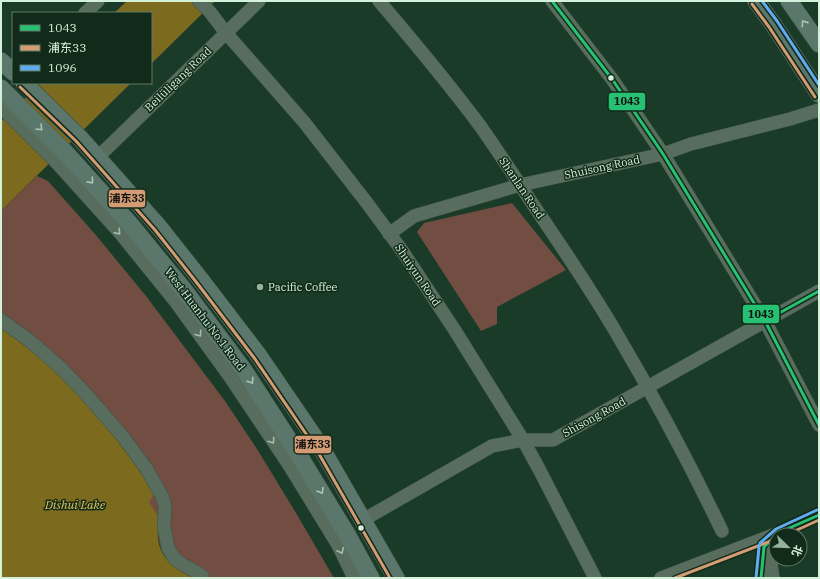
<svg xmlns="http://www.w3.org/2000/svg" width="820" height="579" font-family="'IBM Plex Serif','Noto Sans SC',serif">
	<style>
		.green { fill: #714d42 }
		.water { fill: #7c6a1f }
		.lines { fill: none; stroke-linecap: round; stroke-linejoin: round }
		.minor-casing { stroke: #3a5344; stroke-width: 14 }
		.major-casing { stroke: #3a5344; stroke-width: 18 }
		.minor { stroke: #586d5e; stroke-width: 13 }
		.major { stroke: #5b766b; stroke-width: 17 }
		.bus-1-casing { stroke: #122a1a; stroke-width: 6 }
		.bus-2-casing { stroke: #122a1a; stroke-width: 6 }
		.bus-3-casing { stroke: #122a1a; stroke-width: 6 }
		.bus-1 { stroke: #26c172; stroke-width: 3 }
		.bus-2 { stroke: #d39c74; stroke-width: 3 }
		.bus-3 { stroke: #60acee; stroke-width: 3 }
		.oneway { stroke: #aac7b4 }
		.oneway2 { stroke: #a2bda9 }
		.bus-dot { fill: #d4f2db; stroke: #122a1a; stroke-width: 1.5 }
		.poi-dot { fill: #93b29c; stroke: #122a1a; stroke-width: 1.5 }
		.labels { text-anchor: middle; stroke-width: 3; stroke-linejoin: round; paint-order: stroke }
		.street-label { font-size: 11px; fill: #d4f2db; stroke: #122a1a }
		.poi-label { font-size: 11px; fill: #d4f2db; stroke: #122a1a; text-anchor: start }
		.water-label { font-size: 12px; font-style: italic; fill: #e8c85d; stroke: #122a1a }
		.line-badge { stroke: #122a1a; stroke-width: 1.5 }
		.pale-badge-label { font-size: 11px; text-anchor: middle; font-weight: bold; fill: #111 }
	</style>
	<rect width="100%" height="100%" fill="#1a3b28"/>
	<path class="green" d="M37,176L48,181L95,234L146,296L225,401L257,449L296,513L334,578H195C172,569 158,555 158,530L1,327V211Z
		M512,203L566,270L497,307V324L481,331L417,232L424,223Z"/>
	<path class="water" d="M127,1H215L151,64V13H114Z
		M41,83H131L1,211V121Z
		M1,327L26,344L56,371L84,399L127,451L154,494L149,502L160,519C159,525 157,532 158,538C160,559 177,571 195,578H1Z"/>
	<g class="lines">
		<defs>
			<path id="minor" d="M199,1L210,12L226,33L304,122L367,203L403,252L454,329L523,440L539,469L595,578
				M379,1C414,42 449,84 481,127C499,153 517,180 534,206C562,247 589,287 614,329C653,395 689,462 722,531
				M552,1L612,79L663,154L765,321L819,425
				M85,13L98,1
				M1,107L55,161L120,233L175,301L230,377L289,465L338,545L354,578
				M97,158L259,1
				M389,234L414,216L520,185L663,154L691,144L790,119L819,110
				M1,320L30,341L61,368L86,394L124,438L146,468L162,496L165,506L164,526L168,548L175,559L183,565L193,570L202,576L203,578
				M363,520L492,446L523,440H553L819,291
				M661,578L778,533L819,515
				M761,578L764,547L775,535
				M773,578L771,564L776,540"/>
			<path id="major" d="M756,1L773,24L819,94
				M789,1L819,44
				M1,61L13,72
				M24,83L80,138L159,227L201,280L259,356L319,444L396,578
				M1,88L65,152L130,224L184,290L243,369L300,457L348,536L371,578"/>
		</defs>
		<use href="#minor" class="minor-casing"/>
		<use href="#major" class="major-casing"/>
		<use href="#minor" class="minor"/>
		<use href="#major" class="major"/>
		<defs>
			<path id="bus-1" d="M552,1L612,79L663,154L765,321L819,425
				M765,321L819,291
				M761,578L764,547L778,533L819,515"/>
			<path id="bus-2" d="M752,4L769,27L815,97
				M20,87L76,141L155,230L197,283L255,359L315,447L390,578
				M786,535L819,520
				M675,578L776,539"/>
			<path id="bus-3" d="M762,1L777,21L819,85
				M756,578L759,547L760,543L776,529L817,510"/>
		</defs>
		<use href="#bus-1" class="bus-1-casing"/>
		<use href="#bus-2" class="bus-2-casing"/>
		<use href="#bus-3" class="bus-3-casing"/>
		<use href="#bus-1" class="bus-1"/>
		<use href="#bus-2" class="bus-2"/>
		<use href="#bus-3" class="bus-3"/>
	</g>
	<defs><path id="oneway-chevron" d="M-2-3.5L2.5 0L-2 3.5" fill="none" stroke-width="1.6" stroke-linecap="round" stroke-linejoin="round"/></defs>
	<g class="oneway">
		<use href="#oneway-chevron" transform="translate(804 23) rotate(-125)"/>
		<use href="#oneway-chevron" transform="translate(40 128) rotate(46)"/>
		<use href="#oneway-chevron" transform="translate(91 181) rotate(48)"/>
		<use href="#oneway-chevron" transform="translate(251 381) rotate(57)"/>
		<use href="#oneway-chevron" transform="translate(321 491) rotate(59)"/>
	</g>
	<g class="oneway2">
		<use href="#oneway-chevron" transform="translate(118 232) rotate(49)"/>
		<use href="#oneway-chevron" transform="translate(199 334) rotate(54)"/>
		<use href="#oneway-chevron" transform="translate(272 441) rotate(56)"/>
		<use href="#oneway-chevron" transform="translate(341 551) rotate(63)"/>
	</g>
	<g class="bus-dot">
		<circle cx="611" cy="78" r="3.5"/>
		<circle cx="361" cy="528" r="3.5"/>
	</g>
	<circle class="poi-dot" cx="260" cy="287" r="4"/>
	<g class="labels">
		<g class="street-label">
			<text transform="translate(178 79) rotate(-44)" y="4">Beilüligang Road</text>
			<text transform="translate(602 167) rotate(-12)" y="4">Shuisong Road</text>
			<text transform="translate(522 188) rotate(56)" y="4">Shanlan Road</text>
			<text transform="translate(418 275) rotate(56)" y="4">Shuiyun Road</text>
			<text transform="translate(205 319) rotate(53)" y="4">West Huanhu No.1 Road</text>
			<text transform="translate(594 417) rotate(-29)" y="4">Shisong Road</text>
		</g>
		<g class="poi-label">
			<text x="268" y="291">Pacific Coffee</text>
		</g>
		<g class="water-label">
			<text x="75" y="509">Dishui Lake</text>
		</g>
	</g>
	<g class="line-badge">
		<rect x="608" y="92" width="38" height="19" rx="4" fill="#26c172"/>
		<rect x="108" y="189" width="38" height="19" rx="4" fill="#d39c74"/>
		<rect x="742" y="304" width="38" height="20" rx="4" fill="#26c172"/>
		<rect x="294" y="435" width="38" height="19" rx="4" fill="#d39c74"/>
	</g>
	<g class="pale-badge-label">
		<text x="627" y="105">1043</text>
		<text x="127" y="202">浦东33</text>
		<text x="761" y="318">1043</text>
		<text x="313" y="448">浦东33</text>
	</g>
	<rect width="820" height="579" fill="none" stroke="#d4f2db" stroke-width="4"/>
	<rect x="12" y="12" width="140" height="72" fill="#122a1a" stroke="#607a67"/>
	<rect x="20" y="25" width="20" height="6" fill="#26c172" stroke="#607a67"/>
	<text x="48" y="32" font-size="12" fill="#d4f2db">1043</text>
	<rect x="20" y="45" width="20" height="6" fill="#d39c74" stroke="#607a67"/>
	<text x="48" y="52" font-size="12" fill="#d4f2db">浦东33</text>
	<rect x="20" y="65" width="20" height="6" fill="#60acee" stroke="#607a67"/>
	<text x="48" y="72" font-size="12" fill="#d4f2db">1096</text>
	<g transform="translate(788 547) rotate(113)"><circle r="19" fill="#122a1a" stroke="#607a67"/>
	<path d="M0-3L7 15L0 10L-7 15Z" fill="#93b29c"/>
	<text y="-6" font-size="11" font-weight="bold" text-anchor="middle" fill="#d4f2db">北</text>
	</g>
</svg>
